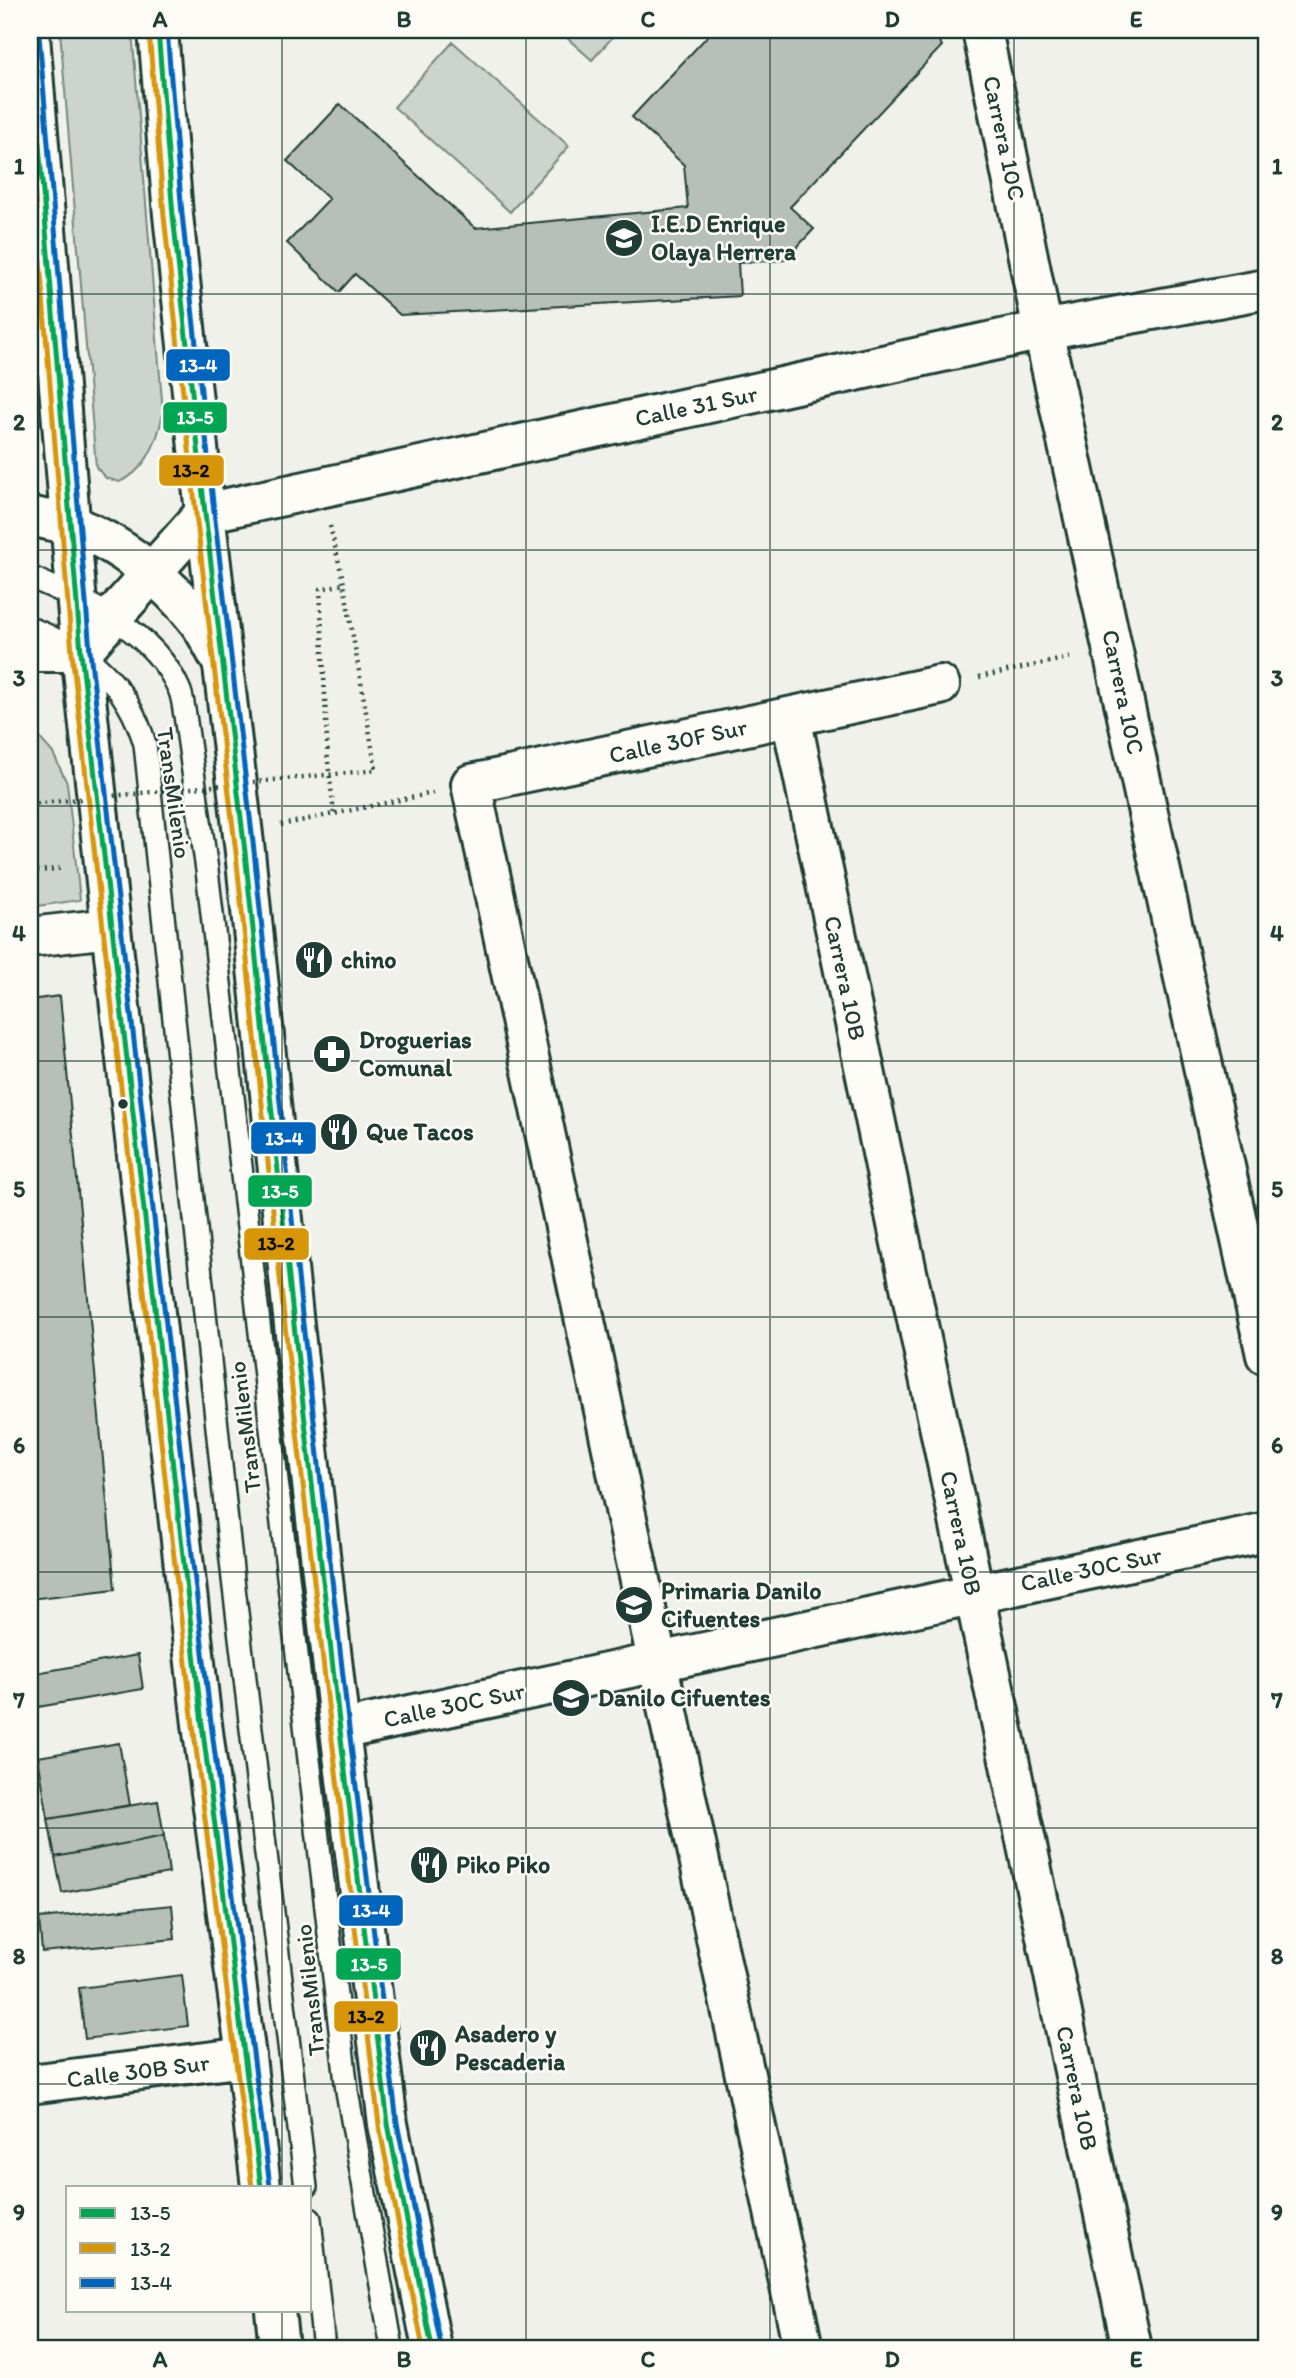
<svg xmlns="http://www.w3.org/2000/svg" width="1296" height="2378" font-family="Itim,sans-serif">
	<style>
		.green { fill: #cdd3cd; stroke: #768880; stroke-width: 2 }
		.building { fill: #b6bfb8; stroke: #1f3d34; stroke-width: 2 }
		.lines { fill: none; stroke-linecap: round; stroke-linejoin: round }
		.service-casing { stroke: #1f3d34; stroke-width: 26 }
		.minor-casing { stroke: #1f3d34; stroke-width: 44 }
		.tertiary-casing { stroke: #1f3d34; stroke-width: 44 }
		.secondary-casing { stroke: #1f3d34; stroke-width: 44 }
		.path { stroke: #1f3d34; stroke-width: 4.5; stroke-dasharray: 2 5; stroke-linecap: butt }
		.service { stroke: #fdfcf7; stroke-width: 21 }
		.minor { stroke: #fdfcf7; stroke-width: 38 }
		.tertiary { stroke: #fdfcf7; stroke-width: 38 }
		.secondary { stroke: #fdfcf7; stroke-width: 38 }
		.path-bridge { stroke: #1f3d34; stroke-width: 4.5; stroke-dasharray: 2 5; stroke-linecap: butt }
		.bus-1-casing { stroke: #fdfcf7; stroke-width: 10 }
		.bus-2-casing { stroke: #fdfcf7; stroke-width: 10 }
		.bus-3-casing { stroke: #fdfcf7; stroke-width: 10 }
		.bus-1 { stroke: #00a651; stroke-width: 5 }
		.bus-2 { stroke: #d79608; stroke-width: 5 }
		.bus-3 { stroke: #0065bd; stroke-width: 5 }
		.grid { fill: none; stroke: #1f3d34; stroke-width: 2; stroke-opacity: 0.55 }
		.bus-dot { fill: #1f3d34; stroke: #fdfcf7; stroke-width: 2.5 }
		.labels { text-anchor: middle; stroke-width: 5; stroke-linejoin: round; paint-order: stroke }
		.street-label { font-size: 24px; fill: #1f3d34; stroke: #fdfcf7 }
		.poi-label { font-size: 24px; font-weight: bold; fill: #1f3d34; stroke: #fdfcf7; text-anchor: start }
		.line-badge { stroke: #fdfcf7; stroke-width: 2.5 }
		.badge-label { font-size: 19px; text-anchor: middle; font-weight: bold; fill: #fff }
		.pale-badge-label { font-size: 19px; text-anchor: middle; font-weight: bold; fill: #111 }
		.neatline { fill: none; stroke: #1f3d34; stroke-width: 2.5 }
		.grid-label { font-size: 23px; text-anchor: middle; font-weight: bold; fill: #1f3d34 }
	</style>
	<rect width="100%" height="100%" fill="#f0f1eb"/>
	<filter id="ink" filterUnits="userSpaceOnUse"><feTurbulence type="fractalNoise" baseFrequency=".0143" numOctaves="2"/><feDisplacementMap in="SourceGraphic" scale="14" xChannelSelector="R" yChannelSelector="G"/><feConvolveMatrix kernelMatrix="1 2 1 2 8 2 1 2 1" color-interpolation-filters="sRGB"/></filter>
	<g filter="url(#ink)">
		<path class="green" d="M60,30H132L163,413C158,440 147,471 119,482L106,478L96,467Z
			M558,30H619L592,60Z
			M453,42L569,146L510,212L394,107Z
			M30,727L53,753L67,783L80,900L30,907Z"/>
		<path class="building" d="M713,30H932L942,46L790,207L814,229L785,260L738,263L740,296L400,315L355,274L339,292L287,243L329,199L287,161L340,104L475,228L688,208L684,165L632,117Z
			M60,996L115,1589L30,1599V1000Z
			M138,1655L143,1689L32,1708L30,1674Z
			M119,1743L130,1805L48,1819L38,1757Z
			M158,1801L164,1836L55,1857L48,1819Z
			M164,1836L169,1873L62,1893L55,1857Z
			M172,1905L175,1939L42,1952L39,1918Z
			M182,1975L188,2026L85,2039L79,1988Z"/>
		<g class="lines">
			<defs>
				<path id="service" d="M30,577C85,601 153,629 179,689C183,697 183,706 185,715L207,870L347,2091L392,2348
					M30,628C88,651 127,683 145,744L233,1579L306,2187
					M310,2219L324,2348"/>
				<path id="minor" d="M982,30L1043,330L1266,1355
					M205,513L1043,330L1266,289
					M791,717L1132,2348
					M30,937L111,928
					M340,1730L1266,1532
					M30,2084L246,2057
					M803,2348L471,784L940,685"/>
				<path id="tertiary" d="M30,516C44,519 58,522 72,526C120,542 168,582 199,622C208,635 215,650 223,664
					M30,652H81L205,513"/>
				<path id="secondary" d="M158,30L173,215L205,513L245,852L293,1316L340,1730L388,2124L432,2348
					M30,36L81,652L111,928L202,1724L246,2057L261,2187
					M275,2310L279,2348"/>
			</defs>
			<use href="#service" class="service-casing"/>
			<use href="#minor" class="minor-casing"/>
			<use href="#tertiary" class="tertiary-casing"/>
			<use href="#secondary" class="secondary-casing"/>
			<path class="path" d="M330,526L344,584
				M979,677L1073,657
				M328,762L334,814
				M281,825L433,793
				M30,872L64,868"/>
			<use href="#service" class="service"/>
			<use href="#minor" class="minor"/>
			<use href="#tertiary" class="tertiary"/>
			<use href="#secondary" class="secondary"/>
			<path class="path-bridge" d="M30,804L376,770L344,584L320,589L328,762"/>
			<defs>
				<path id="bus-1" d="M158,30L173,215L205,513L245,852L293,1316L340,1730L388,2124L432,2348
					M30,36L81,652L202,1724L261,2187"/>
				<path id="bus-2" d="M149,31L164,216L196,514L236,853L284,1317L331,1731L379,2125L423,2348
					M30,139L72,653L193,1725L252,2187"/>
				<path id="bus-3" d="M167,30L182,214L214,512L254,851L302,1315L349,1729L397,2123L441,2346
					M39,35L90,651L211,1723L270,2186"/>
			</defs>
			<use href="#bus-1" class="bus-1-casing"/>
			<use href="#bus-2" class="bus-2-casing"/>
			<use href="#bus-3" class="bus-3-casing"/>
			<use href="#bus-1" class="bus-1"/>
			<use href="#bus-2" class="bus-2"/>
			<use href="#bus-3" class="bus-3"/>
		</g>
	</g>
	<path class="grid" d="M282,30V2187M526,30V2348M770,30V2348M1014,30V2348M30,294H1266M30,550H1266M30,806H1266M30,1061H1266M30,1317H1266M30,1572H1266M30,1828H1266M30,2084H1266M282,2310V2348"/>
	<defs>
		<symbol id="school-disc" viewBox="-11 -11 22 22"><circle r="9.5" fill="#1f3d34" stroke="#fdfcf7"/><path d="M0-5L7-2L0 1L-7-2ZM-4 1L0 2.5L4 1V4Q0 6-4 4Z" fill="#fff"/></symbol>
		<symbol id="restaurant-disc" viewBox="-11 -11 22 22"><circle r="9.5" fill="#1f3d34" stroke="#fdfcf7"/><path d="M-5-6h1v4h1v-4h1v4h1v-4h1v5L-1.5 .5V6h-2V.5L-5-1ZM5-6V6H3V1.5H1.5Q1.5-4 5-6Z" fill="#fff"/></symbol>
		<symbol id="pharmacy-disc" viewBox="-11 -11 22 22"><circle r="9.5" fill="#1f3d34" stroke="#fdfcf7"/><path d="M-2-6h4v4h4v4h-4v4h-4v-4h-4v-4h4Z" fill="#fff"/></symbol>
	</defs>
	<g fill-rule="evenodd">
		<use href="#school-disc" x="602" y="216" width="44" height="44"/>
		<use href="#restaurant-disc" x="292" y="938" width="44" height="44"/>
		<use href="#pharmacy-disc" x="310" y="1032" width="44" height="44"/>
		<use href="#restaurant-disc" x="317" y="1110" width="44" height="44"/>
		<use href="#school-disc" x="612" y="1583" width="44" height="44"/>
		<use href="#school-disc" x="549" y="1676" width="44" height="44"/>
		<use href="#restaurant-disc" x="407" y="1843" width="44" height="44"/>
		<use href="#restaurant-disc" x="406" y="2026" width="44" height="44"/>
	</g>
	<circle class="bus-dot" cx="123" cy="1104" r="6"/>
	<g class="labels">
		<g class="street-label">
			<text transform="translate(1004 138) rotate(78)" y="8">Carrera 10C</text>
			<text transform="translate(696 406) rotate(-12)" y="8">Calle 31 Sur</text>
			<text transform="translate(1123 692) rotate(78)" y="8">Carrera 10C</text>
			<text transform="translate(678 741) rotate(-12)" y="8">Calle 30F Sur</text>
			<text transform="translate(174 793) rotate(82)" y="8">TransMilenio</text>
			<text transform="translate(845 978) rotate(78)" y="8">Carrera 10B</text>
			<text transform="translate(245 1427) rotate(-97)" y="8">TransMilenio</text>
			<text transform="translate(961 1533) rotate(78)" y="8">Carrera 10B</text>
			<text transform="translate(1091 1569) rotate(-12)" y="8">Calle 30C Sur</text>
			<text transform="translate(454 1705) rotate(-12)" y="8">Calle 30C Sur</text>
			<text transform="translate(310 1990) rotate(-96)" y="8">TransMilenio</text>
			<text transform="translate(138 2071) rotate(-7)" y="8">Calle 30B Sur</text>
			<text transform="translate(1077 2088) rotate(78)" y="8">Carrera 10B</text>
		</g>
		<g class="poi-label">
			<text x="651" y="232">I.E.D Enrique<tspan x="651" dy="28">Olaya Herrera</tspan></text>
			<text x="341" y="968">chino</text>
			<text x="359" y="1048">Droguerias<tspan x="359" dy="28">Comunal</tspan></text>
			<text x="366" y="1140">Que Tacos</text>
			<text x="661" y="1599">Primaria Danilo<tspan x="661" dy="28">Cifuentes</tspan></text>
			<text x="598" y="1706">Danilo Cifuentes</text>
			<text x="456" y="1873">Piko Piko</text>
			<text x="455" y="2042">Asadero y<tspan x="455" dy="28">Pescaderia</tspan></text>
		</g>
	</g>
	<g class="line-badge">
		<rect x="165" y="348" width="66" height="34" rx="7" fill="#0065bd"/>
		<rect x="162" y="401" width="66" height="33" rx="7" fill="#00a651"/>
		<rect x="158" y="454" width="67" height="33" rx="7" fill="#d79608"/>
		<rect x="250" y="1121" width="67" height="34" rx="7" fill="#0065bd"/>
		<rect x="247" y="1174" width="66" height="34" rx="7" fill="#00a651"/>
		<rect x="243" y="1227" width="67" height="34" rx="7" fill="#d79608"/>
		<rect x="338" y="1894" width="66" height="33" rx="7" fill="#0065bd"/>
		<rect x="335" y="1947" width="67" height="34" rx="7" fill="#00a651"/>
		<rect x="333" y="2000" width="66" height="33" rx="7" fill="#d79608"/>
	</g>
	<g class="badge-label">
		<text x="198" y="372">13-4</text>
		<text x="195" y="424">13-5</text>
		<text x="284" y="1145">13-4</text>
		<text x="280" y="1198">13-5</text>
		<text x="371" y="1917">13-4</text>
		<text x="369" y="1971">13-5</text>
	</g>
	<g class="pale-badge-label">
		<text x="191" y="477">13-2</text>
		<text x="276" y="1250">13-2</text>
		<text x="366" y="2023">13-2</text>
	</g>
	<rect width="1296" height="2378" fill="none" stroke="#fdfcf7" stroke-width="77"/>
	<rect x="66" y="2186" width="245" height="126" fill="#fdfcf7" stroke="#a4b0a9" stroke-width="2"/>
	<rect x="80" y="2208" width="35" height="10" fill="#00a651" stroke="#a4b0a9" stroke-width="2"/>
	<text x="130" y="2220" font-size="21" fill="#1f3d34">13-5</text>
	<rect x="80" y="2243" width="35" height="10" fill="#d79608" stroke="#a4b0a9" stroke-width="2"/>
	<text x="130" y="2256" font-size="21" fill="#1f3d34">13-2</text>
	<rect x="80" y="2278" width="35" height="10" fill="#0065bd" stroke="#a4b0a9" stroke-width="2"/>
	<text x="130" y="2290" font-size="21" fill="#1f3d34">13-4</text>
	<rect x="38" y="38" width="1220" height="2302" class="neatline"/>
	<g class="grid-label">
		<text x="160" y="27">A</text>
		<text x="404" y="27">B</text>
		<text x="648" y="27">C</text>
		<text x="892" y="27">D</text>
		<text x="1136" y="27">E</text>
		<text x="19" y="174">1</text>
		<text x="1277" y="174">1</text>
		<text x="19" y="430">2</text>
		<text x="1277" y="430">2</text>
		<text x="19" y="686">3</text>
		<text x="1277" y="686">3</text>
		<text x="19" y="941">4</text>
		<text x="1277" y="941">4</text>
		<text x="19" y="1197">5</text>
		<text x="1277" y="1197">5</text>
		<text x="19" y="1453">6</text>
		<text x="1277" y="1453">6</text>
		<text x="19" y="1708">7</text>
		<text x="1277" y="1708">7</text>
		<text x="19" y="1964">8</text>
		<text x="1277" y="1964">8</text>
		<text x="19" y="2220">9</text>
		<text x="1277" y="2220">9</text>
		<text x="160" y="2367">A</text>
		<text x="404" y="2367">B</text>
		<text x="648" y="2367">C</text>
		<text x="892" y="2367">D</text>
		<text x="1136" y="2367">E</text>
	</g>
</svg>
